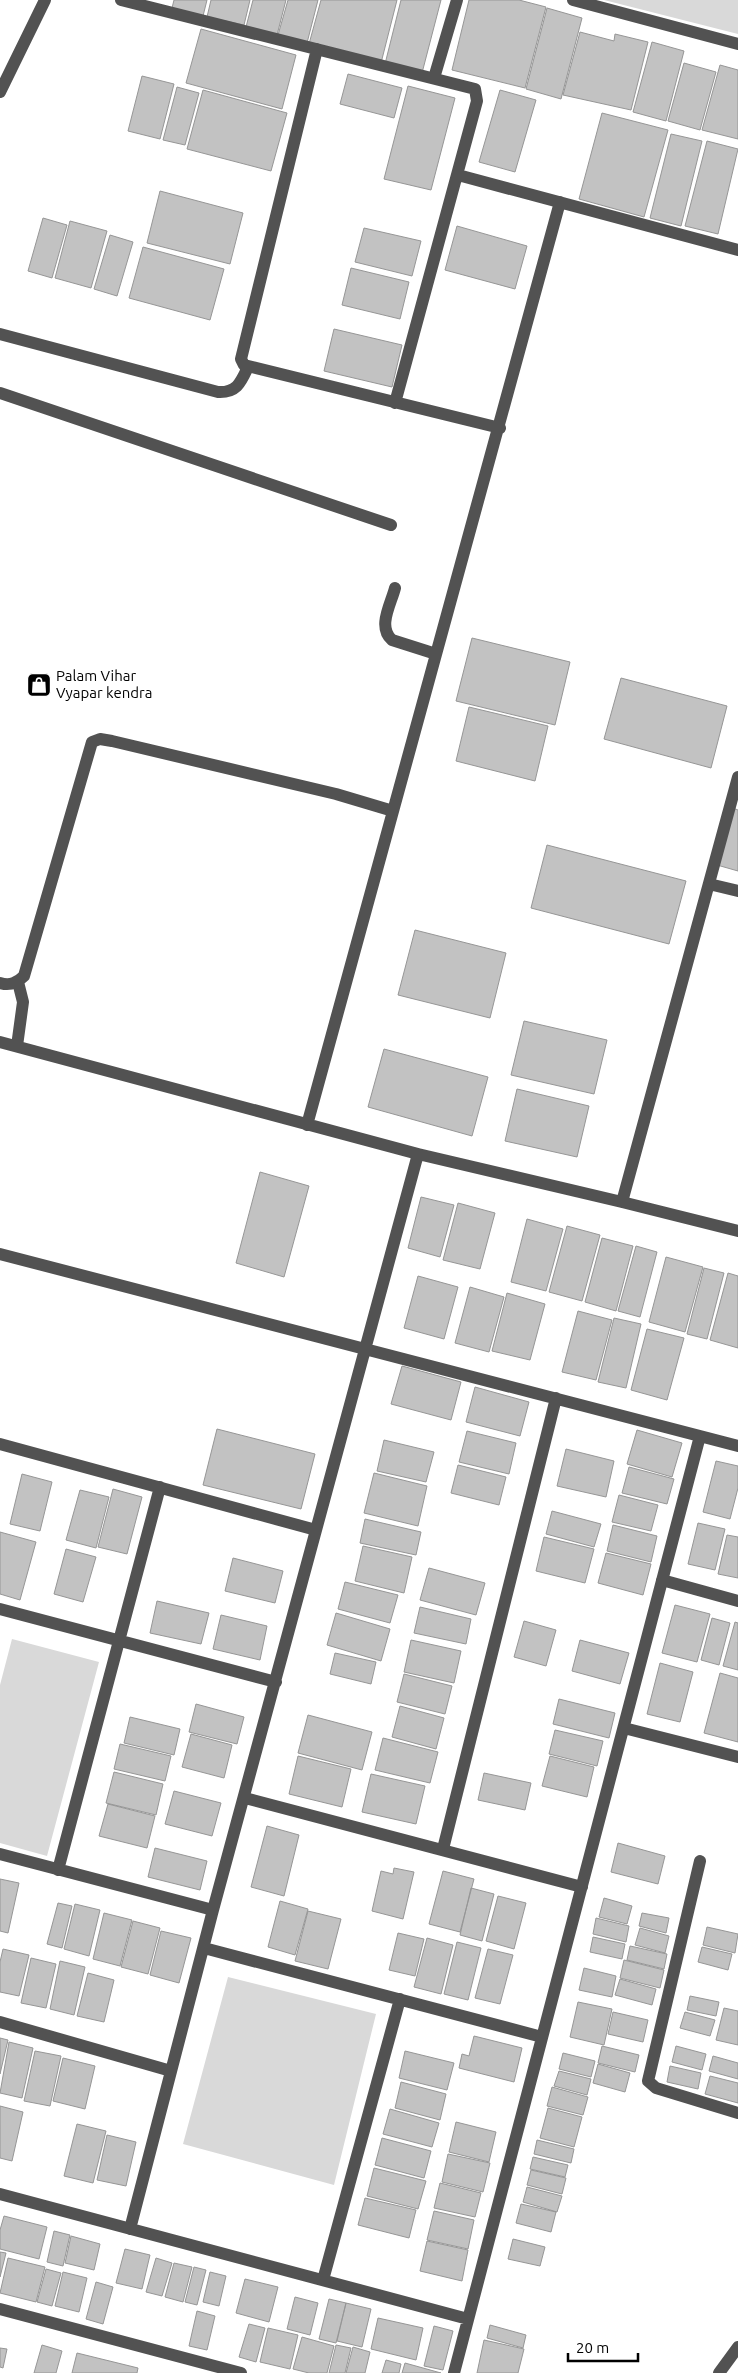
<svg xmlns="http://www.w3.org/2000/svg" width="738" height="2373" font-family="Ubuntu,sans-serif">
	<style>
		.green { fill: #d9d9d9 }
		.building { fill: #c2c2c2; stroke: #969696 }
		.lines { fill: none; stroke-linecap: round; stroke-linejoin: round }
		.minor { stroke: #525252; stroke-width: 12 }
		.labels { text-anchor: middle; stroke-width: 4; stroke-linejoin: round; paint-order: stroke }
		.poi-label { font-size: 15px; fill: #000; stroke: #fff; text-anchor: start }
	</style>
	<rect width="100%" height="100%" fill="#fff"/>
	<path class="green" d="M604,0H738V34Z
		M12,1639L99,1662L47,1856L0,1843V1685Z
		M228,1977L376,2014L334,2185L183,2144Z"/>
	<path class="building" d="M174,0H207L203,16L172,8Z
		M211,0H250L244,25L207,17Z
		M253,0H286L277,35L246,27Z
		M288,0H318L307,43L278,35Z
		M321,0H397L381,63L309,44Z
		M401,0H441L422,73L385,64Z
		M469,0H519L546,7L525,88L452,70Z
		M547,8L582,18L561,99L526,89Z
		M201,29L296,55L282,109L186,83Z
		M580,32L614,41L615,34L648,42L631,110L563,95Z
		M652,42L684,51L666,121L633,112Z
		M684,63L716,72L700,130L668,121Z
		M720,65L738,70V139L702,130Z
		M348,74L402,88L394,118L340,104Z
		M142,76L174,84L160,139L128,131Z
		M408,86L455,98L431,190L384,179Z
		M177,87L199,93L185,145L163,140Z
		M203,90L287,113L271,171L187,149Z
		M500,90L536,100L515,172L479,162Z
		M602,113L668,130L644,217L579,199Z
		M671,134L702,141L681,226L650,218Z
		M707,141L738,149L718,234L685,226Z
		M160,191L243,213L230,264L147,243Z
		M43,218L67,225L52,278L28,271Z
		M70,221L107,231L91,288L55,278Z
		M457,226L527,246L515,289L445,270Z
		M364,228L421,241L412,276L355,262Z
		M110,235L133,242L117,296L94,289Z
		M143,247L224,269L210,320L129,298Z
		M351,268L409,282L400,319L342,305Z
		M334,329L402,345L392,387L324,371Z
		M472,638L570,662L555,725L456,701Z
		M621,678L727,706L711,768L604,739Z
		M469,707L548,726L535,781L456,761Z
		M733,808L738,810V871L717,865Z
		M547,845L686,881L669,944L531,908Z
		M415,930L506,953L490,1018L398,995Z
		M524,1021L607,1040L594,1094L511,1075Z
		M384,1049L488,1077L472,1136L368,1107Z
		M517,1089L589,1106L577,1157L505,1141Z
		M260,1172L309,1186L284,1277L236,1263Z
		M421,1197L454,1205L440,1257L408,1248Z
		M458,1203L495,1213L480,1269L443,1260Z
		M527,1219L563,1229L546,1291L511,1282Z
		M567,1226L600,1235L582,1301L549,1292Z
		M602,1238L633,1246L616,1311L585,1302Z
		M636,1246L657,1252L640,1317L618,1311Z
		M666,1257L703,1267L685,1332L649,1322Z
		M704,1268L724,1273L707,1339L687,1334Z
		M728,1273L738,1276V1348L710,1340Z
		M418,1276L458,1287L444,1339L404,1328Z
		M470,1287L504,1297L489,1352L455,1343Z
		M507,1293L545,1304L530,1360L492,1351Z
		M578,1311L612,1320L596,1380L562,1372Z
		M614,1318L641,1324L626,1388L598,1382Z
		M647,1329L684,1338L667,1400L631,1390Z
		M402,1366L461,1382L451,1420L391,1404Z
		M475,1387L529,1402L520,1436L466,1422Z
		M217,1429L315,1454L301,1509L203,1485Z
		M637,1430L682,1443L672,1477L627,1464Z
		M467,1431L516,1443L509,1474L459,1462Z
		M384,1440L434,1452L426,1482L377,1471Z
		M566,1449L614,1461L606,1497L557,1486Z
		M716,1461L738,1466V1488L730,1519L703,1512Z
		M458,1465L506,1477L499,1505L451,1493Z
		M629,1467L674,1479L667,1504L622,1493Z
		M374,1473L427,1486L418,1526L364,1513Z
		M22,1474L52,1482L40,1531L10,1524Z
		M113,1489L142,1497L127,1554L98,1547Z
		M80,1490L109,1497L96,1548L66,1540Z
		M619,1495L658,1505L651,1531L612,1522Z
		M552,1511L601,1524L594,1547L546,1534Z
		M365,1519L421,1532L416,1555L360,1543Z
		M698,1523L725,1529L715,1570L688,1564Z
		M613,1525L657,1536L651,1562L607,1551Z
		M0,1532L36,1542L20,1600L0,1594Z
		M727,1535L738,1537V1578L718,1574Z
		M544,1537L594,1549L585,1583L536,1571Z
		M363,1546L412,1557L404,1593L355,1581Z
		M66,1549L96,1557L83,1602L54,1594Z
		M606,1553L651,1564L643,1595L598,1583Z
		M233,1558L283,1571L275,1603L225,1591Z
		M429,1568L485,1583L476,1615L420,1600Z
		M345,1582L398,1595L390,1623L338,1609Z
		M157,1601L209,1613L201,1644L150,1633Z
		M675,1605L710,1614L697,1662L662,1653Z
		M420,1607L471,1619L466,1644L414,1633Z
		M336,1613L390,1629L381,1661L327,1645Z
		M221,1615L267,1626L260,1660L213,1649Z
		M712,1618L730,1623L719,1665L701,1660Z
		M524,1621L556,1630L546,1666L514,1657Z
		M735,1622L738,1623V1670L723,1666Z
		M411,1640L461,1651L454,1683L404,1672Z
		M580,1640L629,1653L620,1684L572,1671Z
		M335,1653L376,1662L371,1684L330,1674Z
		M660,1663L693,1672L680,1722L647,1714Z
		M720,1673L738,1678V1742L704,1733Z
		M404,1674L452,1686L445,1714L397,1702Z
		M559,1699L615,1713L609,1738L553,1724Z
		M196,1704L244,1717L237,1744L189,1732Z
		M400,1706L444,1718L436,1749L392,1737Z
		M308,1715L372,1732L362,1770L298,1753Z
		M130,1717L180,1729L174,1755L124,1743Z
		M555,1730L603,1741L597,1766L549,1754Z
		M191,1734L232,1745L224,1778L182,1767Z
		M383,1738L438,1752L430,1783L375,1770Z
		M120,1744L171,1756L165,1781L114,1769Z
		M298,1756L351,1769L342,1807L289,1794Z
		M550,1756L594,1767L587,1797L542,1786Z
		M114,1772L163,1784L156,1815L106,1803Z
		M484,1773L531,1783L525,1810L478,1800Z
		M371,1774L425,1786L416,1824L362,1812Z
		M174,1791L221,1803L212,1836L165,1824Z
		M108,1804L155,1816L147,1848L99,1836Z
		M267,1826L299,1835L284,1896L251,1887Z
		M618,1843L665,1856L658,1884L611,1872Z
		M155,1848L207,1861L200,1890L148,1877Z
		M394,1868L414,1872L403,1919L372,1911L381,1871L393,1874Z
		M443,1871L474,1879L460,1932L429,1924Z
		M0,1879L19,1883L8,1933L0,1931Z
		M471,1888L494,1894L482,1941L460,1935Z
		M498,1896L526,1903L514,1949L486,1941Z
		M604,1898L632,1906L627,1924L599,1917Z
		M280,1901L308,1909L295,1955L268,1947Z
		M58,1903L72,1906L62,1948L47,1944Z
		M75,1904L100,1910L89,1956L64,1949Z
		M308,1911L341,1919L328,1969L295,1961Z
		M104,1913L132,1920L120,1966L93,1959Z
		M642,1913L669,1918L666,1933L639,1926Z
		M596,1918L629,1926L626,1942L593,1934Z
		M133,1921L160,1928L148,1974L121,1967Z
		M707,1927L738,1934L735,1953L703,1945Z
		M640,1928L669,1936L665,1953L635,1945Z
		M161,1931L191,1938L179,1983L150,1975Z
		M398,1933L424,1939L415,1976L389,1970Z
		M593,1937L625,1944L622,1959L590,1952Z
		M427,1938L453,1945L441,1994L414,1987Z
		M457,1942L481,1948L468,2000L444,1994Z
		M630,1946L667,1954L664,1969L627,1960Z
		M702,1947L732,1954L728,1970L698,1962Z
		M3,1949L29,1955L19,1996L0,1992V1962Z
		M488,1949L513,1955L500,2004L475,1998Z
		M31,1958L56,1964L46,2008L21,2003Z
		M624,1960L664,1970L660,1988L620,1978Z
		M60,1961L85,1967L74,2015L50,2009Z
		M584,1968L616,1976L612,1997L579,1990Z
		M88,1973L114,1980L104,2022L77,2016Z
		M620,1979L656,1989L652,2005L615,1995Z
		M690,1996L719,2002L716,2016L687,2010Z
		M578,2002L612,2009L604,2045L570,2037Z
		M724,2008L738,2011V2045L716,2040Z
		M613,2012L648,2020L643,2042L608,2034Z
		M685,2012L715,2020L710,2036L680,2028Z
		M474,2036L522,2048L514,2082L459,2068L462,2054L469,2056Z
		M0,2038L8,2040L0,2074Z
		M9,2042L33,2048L22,2098L0,2093Z
		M602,2046L639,2055L635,2072L598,2063Z
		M676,2046L706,2054L702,2070L672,2062Z
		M35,2051L61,2056L50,2106L24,2101Z
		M405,2051L454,2063L447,2090L399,2078Z
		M563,2053L595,2061L591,2077L559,2069Z
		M713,2056L738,2063V2079L709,2071Z
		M63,2058L95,2066L85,2109L53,2101Z
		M598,2064L630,2073L625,2092L593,2083Z
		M670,2066L701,2073L698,2089L667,2082Z
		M559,2071L591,2079L587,2095L554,2086Z
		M710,2076L738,2083V2103L705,2094Z
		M401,2082L446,2094L440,2120L395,2108Z
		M552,2087L588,2097L583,2115L547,2106Z
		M0,2106L23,2112L12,2161L0,2158Z
		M548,2108L582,2117L574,2147L540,2138Z
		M390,2109L439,2123L432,2147L383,2134Z
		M456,2122L496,2132L489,2162L449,2152Z
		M77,2124L106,2131L93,2183L64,2176Z
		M107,2135L136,2142L126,2186L97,2180Z
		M382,2138L431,2151L424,2178L375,2165Z
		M537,2140L574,2149L571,2163L534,2154Z
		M448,2154L490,2163L483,2192L442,2182Z
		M533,2157L568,2165L565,2177L530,2169Z
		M374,2168L426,2181L418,2209L367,2196Z
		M531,2170L566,2178L562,2194L527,2185Z
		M440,2183L481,2193L475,2217L434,2208Z
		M527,2187L562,2196L557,2212L523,2202Z
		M365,2198L416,2210L409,2238L358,2225Z
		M521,2204L556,2212L551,2232L516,2223Z
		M434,2211L474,2220L468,2249L427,2240Z
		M4,2216L47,2227L39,2259L0,2249V2230Z
		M54,2231L70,2235L63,2266L47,2262Z
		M71,2236L100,2244L94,2270L65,2263Z
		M513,2239L545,2247L540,2266L508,2259Z
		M427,2241L468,2250L462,2281L420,2271Z
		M125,2249L150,2255L142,2289L116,2283Z
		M0,2252L6,2253L0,2277Z
		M8,2258L45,2267L36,2302L0,2293Z
		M156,2258L172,2263L162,2296L146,2292Z
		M174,2263L192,2267L183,2302L165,2297Z
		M194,2267L206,2270L197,2305L185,2302Z
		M46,2269L61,2273L52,2306L37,2302Z
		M63,2272L87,2278L79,2312L55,2306Z
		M210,2272L226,2276L219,2306L203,2302Z
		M245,2279L278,2287L269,2322L236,2313Z
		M96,2282L113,2287L103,2324L86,2319Z
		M295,2297L318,2303L310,2335L287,2329Z
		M329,2299L346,2303L336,2343L319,2339Z
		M346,2303L371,2309L362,2347L337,2341Z
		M197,2311L215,2316L207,2350L189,2346Z
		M378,2318L423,2328L416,2360L371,2349Z
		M249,2324L265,2328L256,2362L239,2357Z
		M490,2325L526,2335L523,2348L487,2338Z
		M434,2326L453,2331L443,2370L424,2366Z
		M268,2328L298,2335L290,2369L260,2362Z
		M302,2337L334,2346L327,2373H309L293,2369Z
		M484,2340L524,2349L518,2373H477Z
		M42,2345L62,2351L56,2373H34Z
		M336,2345L351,2348L345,2373H329Z
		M353,2347L370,2352L365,2373H346Z
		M0,2348L7,2349L3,2368L0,2367Z
		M77,2353L138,2368L137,2373H72Z
		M386,2360L401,2364L399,2373H382Z
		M405,2363L441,2373H402Z"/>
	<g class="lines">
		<path class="minor" d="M121,0L475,89L477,101L395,403
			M573,0L738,44
			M317,49L241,359L244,365L500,428
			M434,78L457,0
			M0,92L45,0
			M458,175L738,250
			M0,334L218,392C237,393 241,382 248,367
			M0,393L391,525
			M395,588C391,604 377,627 392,640L436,654
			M709,884L738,891
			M0,983C10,986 17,983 24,976L92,742L100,739L112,741L336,794L393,811
			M0,1042L418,1154L622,1202L738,1231
			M17,1046L23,1002L18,982
			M307,1125L560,202
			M622,1202L738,777
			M0,1254L738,1446
			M0,1444L316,1530
			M662,1580L738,1601
			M0,1609L276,1682
			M624,1728L738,1757
			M245,1798L582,1887
			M443,1849L556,1398
			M0,1854L213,1910
			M700,1861L648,2081L656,2088L738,2113
			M58,1870L160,1487
			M204,1948L542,2037
			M0,2022L171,2071
			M0,2194L468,2319
			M130,2229L213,1910L418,1154
			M323,2280L400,1999
			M0,2309L241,2373
			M454,2373L700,1436
			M719,2373L738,2347"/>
	</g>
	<defs>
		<symbol id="shop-square" viewBox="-11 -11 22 22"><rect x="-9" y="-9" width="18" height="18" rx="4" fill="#000" stroke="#fff"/><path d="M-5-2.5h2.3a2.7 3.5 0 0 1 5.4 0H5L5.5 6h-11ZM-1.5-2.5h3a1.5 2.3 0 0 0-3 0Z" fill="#fff"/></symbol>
	</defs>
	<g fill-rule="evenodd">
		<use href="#shop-square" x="25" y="671" width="28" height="28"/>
	</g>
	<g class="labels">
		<g class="poi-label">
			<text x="56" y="681">Palam Vihar<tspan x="56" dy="17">Vyapar kendra</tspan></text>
		</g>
	</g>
	<path d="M568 2353v8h70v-8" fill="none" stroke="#000000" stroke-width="2.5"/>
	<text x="576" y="2353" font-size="15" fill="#000000" stroke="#ffffff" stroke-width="4" paint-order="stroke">20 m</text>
</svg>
